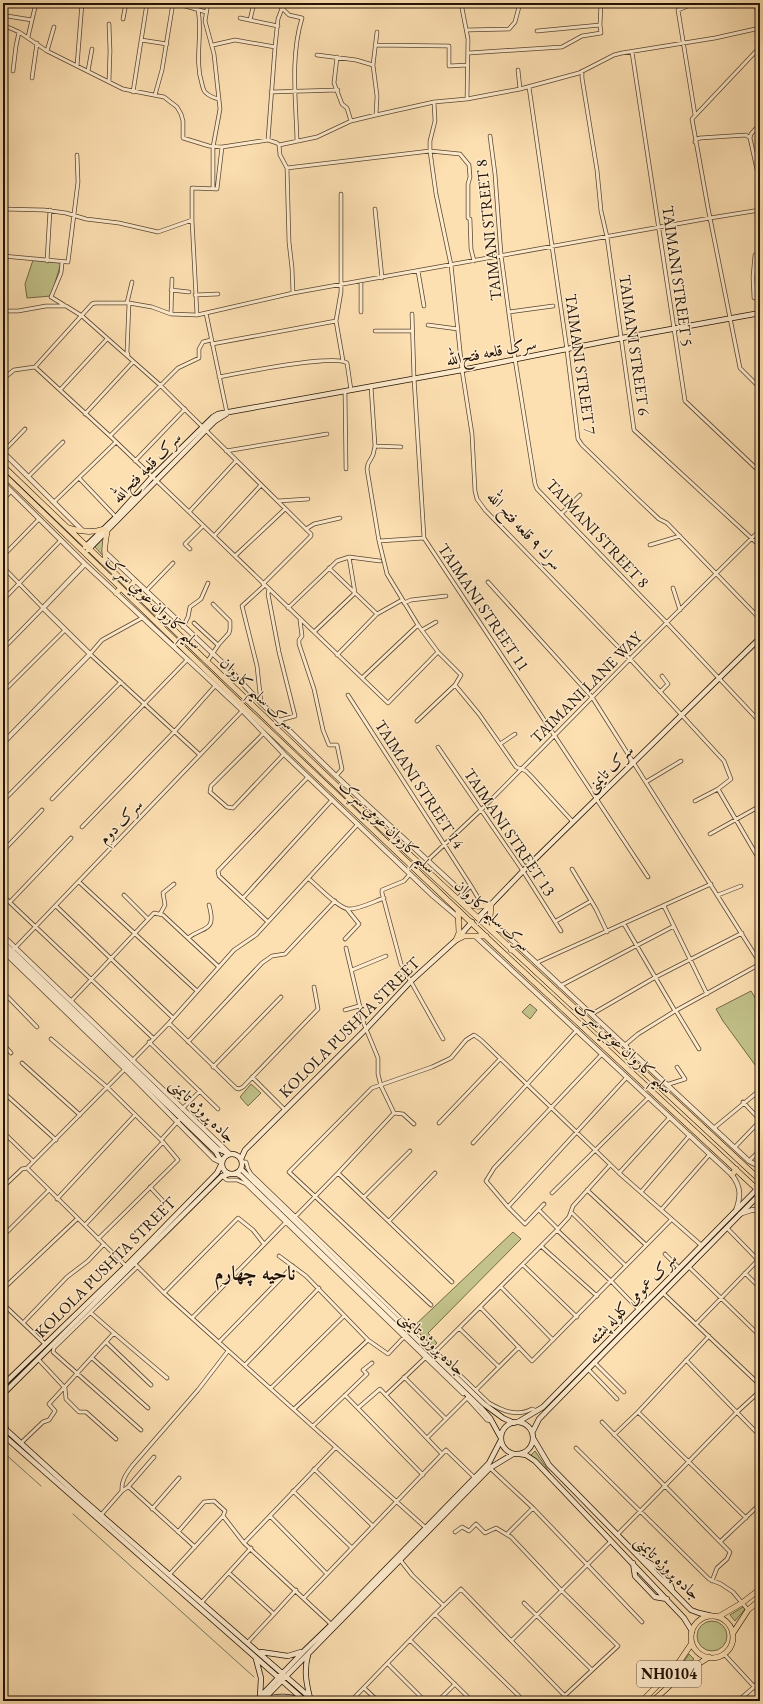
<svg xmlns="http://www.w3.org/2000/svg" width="763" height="1704" font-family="'EB Garamond',Amiri,serif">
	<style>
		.green { fill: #c2c28a; stroke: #726a48 }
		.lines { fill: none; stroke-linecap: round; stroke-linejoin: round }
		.stream { stroke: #6f7a66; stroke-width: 1 }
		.minor-casing { stroke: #5a4630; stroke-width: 4.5 }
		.tertiary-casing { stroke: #5a4630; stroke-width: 5.5 }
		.secondary-casing { stroke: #231305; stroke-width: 6 }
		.primary-casing { stroke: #231305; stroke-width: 6 }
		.trunk-casing { stroke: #231305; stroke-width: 6 }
		.minor { stroke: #feebcd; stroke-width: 3 }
		.tertiary { stroke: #feebcd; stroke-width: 4 }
		.secondary { stroke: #feebcd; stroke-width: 4.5 }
		.primary { stroke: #fde0b2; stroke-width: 5 }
		.trunk { stroke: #fde0b2; stroke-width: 5 }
		.labels { text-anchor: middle; stroke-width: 3; stroke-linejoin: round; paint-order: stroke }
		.shield { fill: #feebcd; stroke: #655441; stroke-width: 1 }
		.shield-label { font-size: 15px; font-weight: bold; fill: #231305 }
		.street-label { font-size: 16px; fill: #231305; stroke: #feebcd }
		.district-label { font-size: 20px; font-weight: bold; fill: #231305; stroke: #feebcd }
	</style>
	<rect width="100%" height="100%" fill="#fde0b2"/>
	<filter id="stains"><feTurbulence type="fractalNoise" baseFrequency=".005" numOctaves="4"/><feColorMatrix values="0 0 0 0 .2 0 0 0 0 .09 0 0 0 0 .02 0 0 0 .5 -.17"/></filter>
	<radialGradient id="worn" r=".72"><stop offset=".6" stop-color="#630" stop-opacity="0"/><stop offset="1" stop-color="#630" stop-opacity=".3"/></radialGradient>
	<path class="green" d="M33,260L61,263L51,296L27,298L25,284Z
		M104,537L103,556L95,547Z
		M751,991L760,1006V1068L758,1069L723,1021L716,1009Z
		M530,1004L537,1010L530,1019L522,1012Z
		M251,1084L261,1093L248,1106L240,1097Z
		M513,1232L521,1239L428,1333L437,1343L433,1347L413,1327Z
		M535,1451L550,1473L530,1456Z
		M743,1607L745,1609L735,1621L730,1615Z
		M697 1636a15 15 0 1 1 30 0a15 15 0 1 1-30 0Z
		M689,1654L694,1659L676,1673Z"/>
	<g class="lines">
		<path class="stream" d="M3,1452L41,1486
			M73,1514L254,1677"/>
		<defs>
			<path id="minor" d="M175,3L206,12
				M208,3L205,21L214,54L220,109L213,147V189
				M277,3L289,15L302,18C290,57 296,101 297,141
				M461,3L468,39L467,99
				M755,3L760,19
				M198,10C203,34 194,59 202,84C203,87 203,90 205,92C209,96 214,98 219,99
				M7,16L32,20
				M240,18L278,26
				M123,19L126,3
				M250,20L254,3
				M3,25L19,32L47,51L123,89L164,97L177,107L181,114L183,121V138L209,146L222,147L268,140L277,143L279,145L317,137L351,121L376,115L434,102L467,99L520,89L579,73L614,55L622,53L715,38L760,28
				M467,30L509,29L515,22L520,3
				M537,31L600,25
				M28,37L36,3
				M141,40L167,44
				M213,45L235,40L275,47
				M375,45L449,46V66L468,65
				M760,47L692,119L708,208L740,368L760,388
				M47,51L54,27
				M632,52L685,401L760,472
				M469,53L562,47L582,36L601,33L600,25L601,3
				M317,55L356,60L373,65
				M337,57L334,83L342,104L347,108L351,121
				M77,66L82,3
				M518,70L520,89
				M13,71L16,46L19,32
				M88,71L92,49
				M582,71V78L597,170L601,211L607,237L634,430L760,546
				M32,78L37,43
				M109,81L110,51L109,24
				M529,87L567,350L578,439L582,445L641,502L659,519L667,523L760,619
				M133,92L147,3
				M271,92L338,90
				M155,95L162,70L173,3
				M434,102L435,121L430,141V151L436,194L451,265L462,370L472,434L475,491L477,499L485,510L630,659L724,761L731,779L718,789L760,861
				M376,115L377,96L373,65L377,32
				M695,115L678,10L695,3
				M760,124L751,134L750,138L760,183
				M490,136L495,174L501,255L515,359L535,484L537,489L667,623L760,722
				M268,140L275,47L278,19L284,3
				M695,142L697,139L700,138L746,135L750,138
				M279,145L280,155L287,168L430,151L460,154L469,165L470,177L468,184V218L470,219L471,249L474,261
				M287,168L289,242L292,268L293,293
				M341,194V292L336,321L343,361
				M3,209L44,210L66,213L86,219L119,223L158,232L192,220V188L217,189L222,147
				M375,209L382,278
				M192,220L197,315L206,313
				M3,256L68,262L78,182L77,155
				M47,261L50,210
				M62,263L61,273L51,297L64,305
				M418,271L424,306
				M361,281V312
				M171,290L189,292
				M195,295L218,294
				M754,298L753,277L755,255L760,251
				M127,303L132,282
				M3,311H18L46,306H66L82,316L160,385L311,534V536L263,584
				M509,312L553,306
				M171,314L172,279
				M412,314L414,378L424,538L648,877
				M428,325L458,329
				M375,331H412
				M212,344L336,321
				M128,355L127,352L129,303
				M35,367L110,436L388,703L438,652
				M219,377C239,373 335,354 347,363L351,390
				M3,379L14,370L35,367L92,304L95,303H129L152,307L171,314L197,315
				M371,386L375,446L373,455L368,464L367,469L379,541L387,574L418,625L438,652L461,675L455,685L417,721
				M60,390L107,339
				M345,391L346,469
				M227,413L206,313L293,293L710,218L760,210
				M85,414L133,362
				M110,436L178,368L199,358V349L203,342L211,340
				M375,446L401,447
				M226,451L327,434
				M3,452L25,429
				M135,461L185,409
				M28,477L63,442
				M79,478L116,517
				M3,500L11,491
				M278,501L308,499
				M54,502L115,443
				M189,512L236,461
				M561,514L580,495
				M306,529L314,524L340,518
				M214,536L261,485
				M379,541L424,538
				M650,545L680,536
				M190,549L185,544L203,526
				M3,556L39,519
				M235,556L285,509
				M3,567L43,608L3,649
				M329,568L377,614
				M488,582L592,697L760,963
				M673,588L680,610
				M269,589L268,594L279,652L295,716L280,720
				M146,591L173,563
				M3,600L61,540
				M404,603L411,600L446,596
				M288,608L337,561L349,557L380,561
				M142,618L102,640L90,654L200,755
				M300,620L302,636L299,640V644L314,689L323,730L329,745H337L342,769L336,776
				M194,623L218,645
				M183,627L188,617L190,607L201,599L208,583
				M422,630L436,622
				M314,632L355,593L349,557
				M337,655L377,614L402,600
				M207,662L219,644L229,633L230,629V621L213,604
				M362,678L418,625
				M455,685L479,714L516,767L526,771L531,776L573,822
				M3,692L65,630
				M660,692L668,684L662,676
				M348,695L471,886L483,906
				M261,703L257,666L242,606L265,585
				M264,733L211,786L210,792L227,807L233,808L284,754
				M500,744L515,734
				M438,747L523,871L561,931
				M646,782L681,761
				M52,799L187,660
				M3,801L121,682
				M695,801L718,789
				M82,827L174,732L215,686
				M710,834L760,806
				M3,851L42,810
				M428,860L481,810L630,659L760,530
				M572,869L596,909L607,932
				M410,874L404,881L382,890V893L401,964L443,1039
				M309,879C318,886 337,907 348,909C358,910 375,901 384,898
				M79,882L197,991
				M124,895L148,919
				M718,895L741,886
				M3,896L153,1038
				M243,898L332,800
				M457,899L471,886
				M10,902L71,838
				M56,906L173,1018
				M664,906L707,994
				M160,914L165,905L163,893L174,884
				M556,921L591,901
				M268,922L219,876L218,871L308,777
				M624,924L675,1011
				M188,938C203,926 217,933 209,905
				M345,939L359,924L347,909
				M346,948L364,1024L378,1058V1074L381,1086L394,1113
				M14,949L242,711
				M3,960L9,954
				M536,963L711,884
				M352,970L386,956
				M560,986L674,926
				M3,992L37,1027
				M71,1001L154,913L163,915L219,967
				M345,1010L359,1006
				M676,1011L699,1049
				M592,1014L654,978L742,933
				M169,1023L236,1088L239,1089L243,1087L318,1009L314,987
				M51,1039L108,1088L163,1142L178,1160L98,1239
				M149,1042L218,1109
				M188,1042L262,963L272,956L285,954L335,901
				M3,1044L11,1053
				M625,1045L638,1034L675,1011L760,964
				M132,1061L169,1023L234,950L256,935L358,824
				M22,1063L80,1115
				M213,1067L281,997
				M252,1077L285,1110
				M666,1085L685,1079L677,1067
				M3,1092L56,1140
				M743,1102L760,1120
				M182,1109L200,1091
				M439,1123L500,1059
				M714,1128L760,1090
				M3,1132L33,1161
				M161,1140L179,1120
				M473,1143L577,1030
				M735,1147L760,1121
				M749,1161L760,1150
				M242,1162H246L248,1169L251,1174L489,1403C503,1411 517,1417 532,1409L537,1411
				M27,1168L126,1266
				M338,1173L452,1282
				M619,1173L670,1117
				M222,1176L227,1180H237L246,1184L463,1394
				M3,1187L22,1169L27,1168L126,1068
				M150,1187L163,1201
				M587,1190L646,1245
				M641,1192L690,1135
				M552,1193L649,1097
				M364,1197L410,1151
				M57,1199L135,1115
				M544,1204L525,1224L508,1207L627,1077
				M508,1207L486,1181L494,1168L602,1054
				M539,1210L558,1229
				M661,1210L710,1154
				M571,1212L626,1266
				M295,1217L338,1173L394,1113L403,1114L414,1124
				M389,1221L435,1173
				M85,1225L163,1142
				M727,1228L758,1260
				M557,1230L612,1282L638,1309
				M3,1236L48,1191
				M541,1246L597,1296
				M665,1254L679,1268
				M279,1256L306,1276L368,1340L388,1354L405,1336
				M135,1264L164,1293L426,1528
				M523,1265L577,1317
				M137,1267L54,1348L53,1352L141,1430
				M689,1267L760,1336
				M745,1273L760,1288
				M501,1287L553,1340
				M3,1289L77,1219
				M164,1293L238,1218L253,1230L264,1244
				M663,1293L760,1385
				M3,1304L45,1344
				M431,1305L289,1172L372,1088L432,1067L451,1058L466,1040L474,1035L481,1040L619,1173L701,1245
				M480,1307L532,1361L671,1220
				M192,1318L286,1222
				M23,1323L67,1277L88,1261L104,1244
				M696,1324L760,1258
				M459,1328L499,1367
				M114,1333L167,1378
				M219,1342L293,1266
				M107,1343L151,1385
				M435,1352L558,1229L569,1217L573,1206L610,1165
				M92,1358L148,1408
				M38,1359L65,1388L66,1399L79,1412H86L116,1439
				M686,1360L760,1436
				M594,1362L624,1392
				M245,1365L319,1288
				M588,1369L617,1399
				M404,1377L446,1419
				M271,1388L344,1316
				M476,1390L519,1347
				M345,1395L423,1475
				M386,1395L426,1357
				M468,1399L487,1420L491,1421
				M358,1408L380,1389L442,1454
				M294,1409L368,1340
				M638,1412L746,1518
				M602,1422L730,1552L727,1559L717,1568L712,1581
				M313,1426L367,1374L363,1370L372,1363
				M614,1435L638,1412L709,1336
				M427,1438L468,1397
				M21,1443L43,1422L49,1420L55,1411L49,1404L114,1333L91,1313
				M576,1448L709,1579L721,1584L733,1592L748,1610
				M490,1468L533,1508L642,1622
				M314,1469L373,1526
				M128,1487L154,1457
				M122,1491L128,1487L130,1488L195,1547
				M293,1491L352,1548
				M152,1509L179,1478
				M101,1515L122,1491C121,1481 126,1474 132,1466L198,1390L228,1351
				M223,1516L244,1543L332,1625
				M270,1516L327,1574
				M455,1532L462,1527L469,1531L476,1524L485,1533L496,1528L511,1537L562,1591L618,1646L559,1701
				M507,1534L533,1508
				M617,1535L736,1413L760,1391
				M721,1541L760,1504
				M244,1543L336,1447
				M401,1561L412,1575L443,1605
				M229,1573L274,1614L296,1590
				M169,1575L223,1516L225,1511L214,1501L204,1502L178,1532
				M304,1598L446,1450L475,1478
				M202,1602L251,1548
				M524,1603L592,1670
				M435,1614L524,1701
				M410,1640L472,1701
				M512,1640L611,1541
				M248,1642L274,1614
				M724,1654L760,1693
				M388,1664L425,1701
				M364,1688L378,1701
				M351,1701L435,1614L461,1589L565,1696
				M438,1701L455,1684
				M738,1701L754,1687L760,1678"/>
			<path id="tertiary" d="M3,452L83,531
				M3,483L85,564L244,712L284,754L433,896L459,918
				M105,552L226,666L261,703L336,776L463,893
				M3,743L90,654L43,608L85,564
				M494,928L502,931L749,1161L760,1167
				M3,936L230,1154
				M475,936L732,1175C741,1187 741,1196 736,1210
				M3,951L125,1069L214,1159L222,1163
				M740,1214L752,1210H760"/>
			<path id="secondary" d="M85,547L116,517L152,477L213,417L218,414L462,370L622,338L760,313
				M88,550L205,431L215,421L226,414
				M478,918L523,871L760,638
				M3,942L218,1149L230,1154
				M3,947L216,1152L222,1163L217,1173L126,1266L3,1385
				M222 1164a10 10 0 1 1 20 0a10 10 0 1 1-20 0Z
				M241,1159L245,1150L366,1029L411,981L456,940L472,922
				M241,1169L484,1404L503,1418L514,1423
				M236,1173L241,1176L481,1408L490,1418L501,1438
				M3,1394L222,1176L229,1174
				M3,1421L6,1429
				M501 1438a16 16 0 1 1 32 0a16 16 0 1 1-32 0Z
				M518,1422L543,1407L760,1186
				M3,1427L79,1496L314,1701
				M532,1433L539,1419L760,1194
				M3,1435L305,1701
				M533,1438L549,1465L691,1610L699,1613L712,1616
				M520,1454L526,1455L535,1461L684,1618L692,1631
				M642,1559C653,1563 669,1578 672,1589
				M633,1563L635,1576L655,1597L667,1599
				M261,1652L288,1656L301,1652
				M308,1655C304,1670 306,1682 310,1698
				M256,1659L261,1678L260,1697
				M265,1700C277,1695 291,1696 302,1701
				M256,1701L304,1651L332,1624L489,1463L501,1440
				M262,1701L490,1468L513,1454"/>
			<path id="primary" d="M3,466L365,813L760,1180
				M3,474L243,706L498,948L760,1192
				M69,528C81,532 92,533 104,529
				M107,532C105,543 103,554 107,565
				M129,588L135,581
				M116,593L121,588
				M463,903C474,906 481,908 491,904
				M491,904L490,918L494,928L493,932
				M456,940L459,933L458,910
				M456,940L464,936H486
				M511,950L515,945
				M732,1175L736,1169"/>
			<path id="trunk" d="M691 1637a21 21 0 1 1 42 0a21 21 0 1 1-42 0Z
				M718,1617L742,1603L760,1589
				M733,1633L748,1610L760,1600
				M642,1701L675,1668L692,1643
				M653,1701L680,1676L709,1657"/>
		</defs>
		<use href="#minor" class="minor-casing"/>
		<use href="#tertiary" class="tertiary-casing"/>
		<use href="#secondary" class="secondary-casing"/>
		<use href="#primary" class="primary-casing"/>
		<use href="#trunk" class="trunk-casing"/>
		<use href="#minor" class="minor"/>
		<use href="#tertiary" class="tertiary"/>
		<use href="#secondary" class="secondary"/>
		<use href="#primary" class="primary"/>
		<use href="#trunk" class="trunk"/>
	</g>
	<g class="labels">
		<rect class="shield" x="637" y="1661" width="64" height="26" rx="3"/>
		<g class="shield-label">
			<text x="669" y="1679">NH0104</text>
		</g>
		<g class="street-label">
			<text transform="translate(488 230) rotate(-96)" y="6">TAIMANI STREET 8</text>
			<text transform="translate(678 276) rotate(82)" y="6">TAIMANI STREET 5</text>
			<text transform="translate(635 345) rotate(82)" y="6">TAIMANI STREET 6</text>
			<text transform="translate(491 351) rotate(-11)" y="6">سرک قلعه فتح‌الله</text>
			<text transform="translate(581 364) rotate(82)" y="6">TAIMANI STREET 7</text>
			<text transform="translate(146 467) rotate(-46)" y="6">سرک قلعه فتح‌الله</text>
			<text transform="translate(525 530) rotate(47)" y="6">سرك ٩ قلعه فتح الله</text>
			<text transform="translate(598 533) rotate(47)" y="6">TAIMANI STREET 8</text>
			<text transform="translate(154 602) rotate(44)" y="6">سلیم کاروان عومي سړک</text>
			<text transform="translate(484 607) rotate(56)" y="6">TAIMANI STREET 11</text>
			<text transform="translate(586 687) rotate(-45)" y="6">TAIMANI LANE WAY</text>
			<text transform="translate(258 693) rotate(44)" y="6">سرک سلیم کاروان</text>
			<text transform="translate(609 768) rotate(-45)" y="6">سرک تایمنی</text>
			<text transform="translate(420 784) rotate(57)" y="6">TAIMANI STREET 14</text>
			<text transform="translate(120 821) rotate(-46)" y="6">سرک دوم</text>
			<text transform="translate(388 826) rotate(44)" y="6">سلیم کاروان عومي سړک</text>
			<text transform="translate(510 832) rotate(56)" y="6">TAIMANI STREET 13</text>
			<text transform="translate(493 915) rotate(43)" y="6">سرک سلیم کاروان</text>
			<text transform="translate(349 1027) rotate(-45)" y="6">KOLOLA PUSHTA STREET</text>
			<text transform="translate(624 1047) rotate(43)" y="6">سلیم کاروان عومي سړک</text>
			<text transform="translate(203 1110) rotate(44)" y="6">جاده پروژه تایمنی</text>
			<text transform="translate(105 1267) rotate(-45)" y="6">KOLOLA PUSHTA STREET</text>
			<text transform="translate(632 1298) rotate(-46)" y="6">سرک عمومی کلوله پشته</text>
			<text transform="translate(433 1343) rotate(44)" y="6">جاده پروژه تایمنی</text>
			<text transform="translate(668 1567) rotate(44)" y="6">جاده پروژه تایمنی</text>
		</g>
		<g class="district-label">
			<text x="255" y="1280">ناحیه چهارم</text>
		</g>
	</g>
	<rect width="763" height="1704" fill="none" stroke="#fde0b2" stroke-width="16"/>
	<rect x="4" y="4" width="755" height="1696" fill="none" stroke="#231305" stroke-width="2"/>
	<rect x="8" y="8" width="747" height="1688" fill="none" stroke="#231305"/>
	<rect width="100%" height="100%" filter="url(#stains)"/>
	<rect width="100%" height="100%" fill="url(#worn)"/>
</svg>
